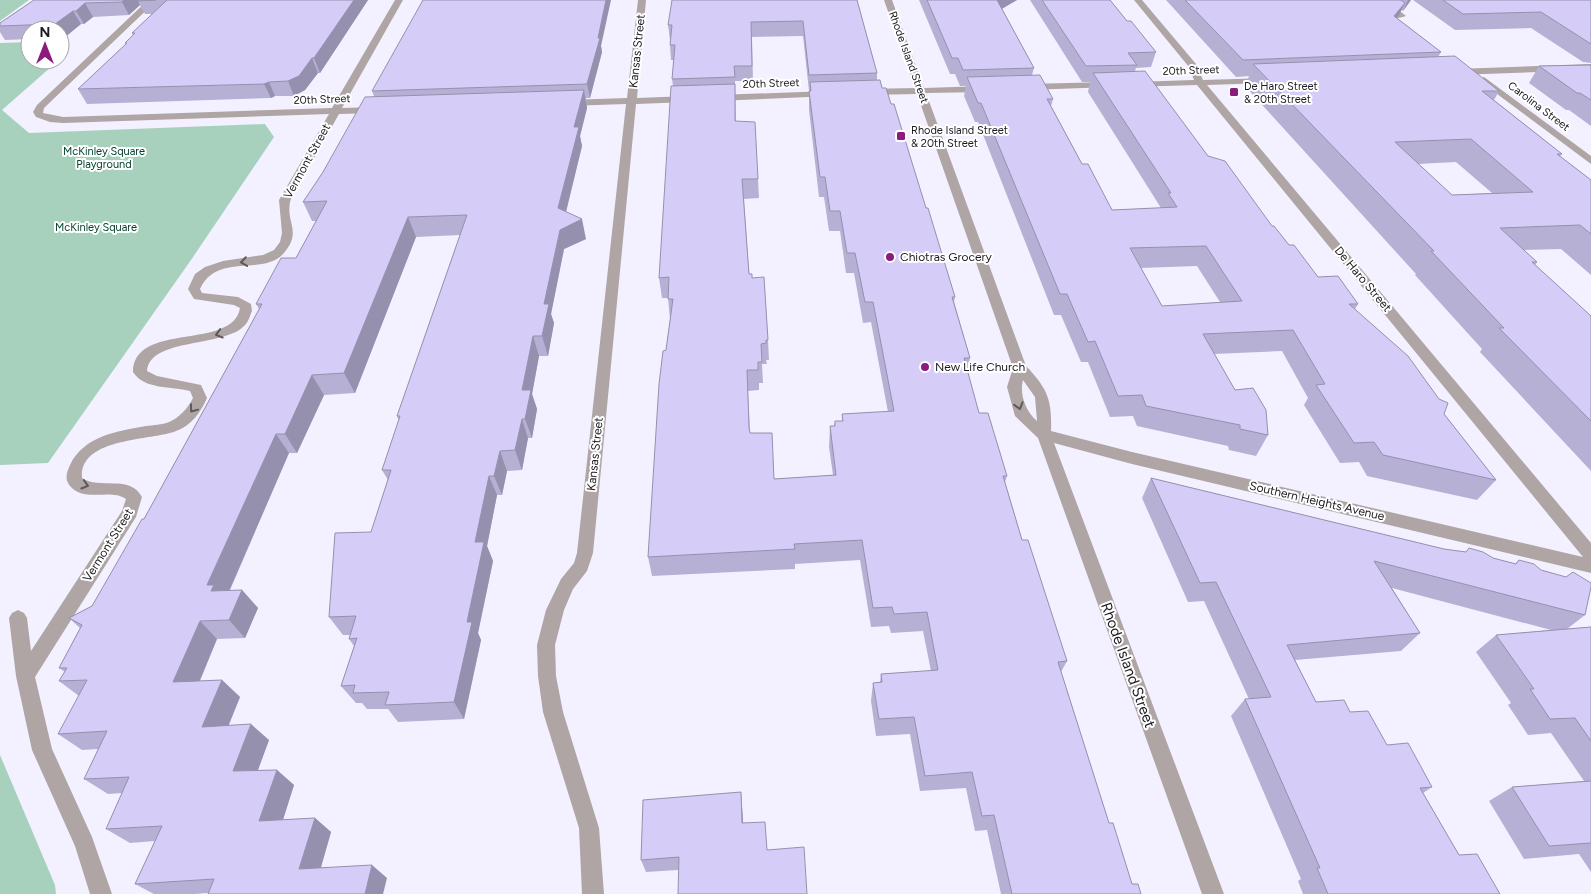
<svg xmlns="http://www.w3.org/2000/svg" width="1591" height="894" font-family="Figtree,sans-serif">
	<style>
		.green { fill: #a7d1bc }
		.lines { fill: none; stroke-linecap: round; stroke-linejoin: round }
		.minor { fill: #aea5a4; fill-rule: evenodd }
		.wall { fill: #b7b0d5; fill-rule: evenodd }
		.shaded-wall { fill: #9590ae }
		.building { fill: #d5cdf8; stroke: #9590ae; fill-rule: evenodd }
		.oneway { stroke: #5d595b }
		.poi-dot { fill: #8c1b7e; stroke: #fff; stroke-width: 2 }
		.labels { text-anchor: middle; stroke-width: 4; stroke-linejoin: round; paint-order: stroke }
		.far-street-label { font-size: 11px; fill: #1b1a20; stroke: #fff }
		.far-poi-label { font-size: 11px; fill: #1b1a20; stroke: #fff; text-anchor: start }
		.far-park-label { font-size: 11px; fill: #03432d; stroke: #fff }
		.street-label { font-size: 12px; fill: #1b1a20; stroke: #fff }
		.poi-label { font-size: 12px; fill: #1b1a20; stroke: #fff; text-anchor: start }
		.near-street-label { font-size: 15px; fill: #1b1a20; stroke: #fff }
	</style>
	<rect width="100%" height="100%" fill="#f3f1ff"/>
	<path class="green" d="M0,0H29L0,21Z
		M30,42V60H59L2,110L29,133L265,124L274,137L191,260L48,463L0,465V43Z
		M0,755L55,885L56,894H0Z"/>
	<g class="lines">
		<path class="minor" d="M148,0H157L44,108L43,113L63,117L332,108L395,0H403L342,108L376,107L381,110L376,113L339,114C327,135 315,157 303,178C299,185 292,194 290,202C286,223 302,232 284,253C263,277 217,252 200,289L202,293L238,297L251,304L252,311C250,315 249,321 245,325C225,348 150,337 147,371L157,376L201,385L207,398C201,412 191,426 176,431C151,441 79,437 82,478C99,490 130,474 142,497L136,517L35,677L52,749L92,837L112,894H90L75,846L32,750L16,676L9,618L12,613L18,610L24,613L27,618L31,651L122,511L126,499C111,488 84,503 70,486C64,479 67,472 70,465C84,436 117,431 146,426C153,425 162,425 169,422C179,418 188,408 193,398L190,391C172,386 144,390 133,372C134,321 233,351 240,308L234,305L194,299L188,289L195,274L205,267L223,261L263,255L274,250L280,242L282,233L279,200L329,114L63,123L50,122L36,117L33,112L37,105Z
			M638,0H646L637,98L689,96L694,99L689,102L636,104L593,553L587,571L573,589L564,610L555,645L556,676L563,712L599,828L604,894H582L579,828L543,712L538,676L537,645L546,610L561,579L574,563L577,553L626,104L567,106L562,103L567,100L627,98Z
			M884,0H892L924,88L986,86L991,89L986,92L926,93L1026,366C1048,389 1052,400 1051,431L1132,452L1583,557L1197,85L1131,87L1129,85L1134,82L1194,80L1189,67L1134,0H1142L1196,64L1203,80L1269,78V82L1266,83L1207,85L1591,543V573L1132,464L1054,443L1224,894H1202L1038,438L1015,416L1007,387L1013,368L917,94L867,95L862,92L867,89L915,88ZM1023,380L1035,397L1037,421C1026,412 1019,394 1023,380Z
			M1377,0H1386L1406,16L1399,18Z
			M1591,64V70L1456,75L1451,72L1456,69Z
			M1484,77L1591,156V164L1481,82L1479,80Z
			M1109,82L1114,85L1112,87L1027,90L1022,87L1027,84Z
			M829,91L834,94L832,96L717,101L712,98L717,95Z"/>
	</g>
	<path class="wall" d="M34,0H368L320,73H318L305,90L294,96H275L271,98L87,104L78,89L126,44L125,43L133,35L132,33L152,14H145L140,5L129,15L93,17L84,24H81L64,38H60V30H30V39L5,40L0,32V23Z
		M857,0L877,73V80L891,104L955,297L954,302L970,358L967,371L979,413L1007,476L1005,482L1022,540L1067,661L1061,672L1109,823L1132,884L1141,894H1001L987,830L975,831L966,788L920,791L910,734L876,736L871,701L873,683L880,682L881,674L931,671L923,631L891,633L889,626L871,627L860,560L795,564V569L652,576L648,557L666,350L670,319L668,298H662L659,278L673,86L672,79L674,60H671L670,45V40L668,25ZM803,36L809,91V110L819,197H824L829,231H840L846,273H854L863,323L871,322L888,412L842,414V421H835L834,426H830L829,447L833,475L774,479L750,433L748,391L759,390V383H763L762,364H767L766,360H769L768,340L752,278L749,274L744,199L759,198L758,179L736,121L735,81H753L752,37Z
		M919,0H1017L1002,9L1034,68L1032,75L1053,99L1051,106L1082,164L1112,210L1161,208L1088,92L1090,82H1082L1030,0H1110L1127,21L1156,52L1151,67L1136,68L1135,71L1208,156L1289,245L1318,277L1358,304L1355,309L1444,414L1496,480L1477,500L1367,476L1359,462L1340,463L1304,405L1308,398L1282,351L1214,354L1235,390L1268,435L1256,456L1229,450L1228,446L1137,426L1133,416L1110,417L1088,362H1081L1061,315H1054L978,122H975L964,96L966,86H960L955,74H950ZM1197,266L1220,302L1162,306L1141,268Z
		M1166,0H1411L1403,11L1401,10L1397,18L1441,52L1438,57L1499,91L1494,100L1562,154L1560,156L1591,180V275L1561,249L1524,250L1537,262L1535,265L1591,316V471L1480,352L1482,349L1415,275L1416,274L1245,86L1249,76L1236,77ZM1456,162L1492,193L1452,195L1418,164Z
		M1413,0H1591V63L1583,62L1531,28L1455,30Z
		M601,46L602,52L590,98H586L587,108L580,136L582,146L566,212L586,239L564,249L551,314L554,323L548,356H539L532,394L537,409L532,438H528L522,470L507,471L502,495H497L487,546L493,561L478,633L481,640L464,719L398,722L388,709H367L362,703H356L341,686L354,646L349,639L350,635H343L329,617L371,532L388,480L382,470L399,421L397,416L460,235L416,237L355,393L324,395L297,453H289L230,590H242L258,608L245,638L217,639L200,681L222,680L240,697L229,725L269,740L258,770H277L294,785L283,820L315,818L331,832L321,867L387,878L195,894H154L135,884L155,841L130,843L106,829L122,793L108,794L84,779L98,749L82,750L58,734L79,696L59,681L65,672L59,668L80,628L69,618L92,606L144,519L259,309L256,304L296,258L316,221H312L303,202L374,96L372,91Z
		M1591,65V126L1569,110H1566L1529,83L1539,66Z
		M1151,478L1444,549L1493,558L1515,564L1519,560L1585,615L1567,629L1591,627V872L1579,854L1524,859L1489,801L1512,787L1584,781L1551,733L1528,735L1508,705L1511,703L1476,652L1496,635L1551,630L1392,588L1420,633L1401,651L1295,660L1316,702L1350,712L1432,787L1423,793L1459,855L1500,894H1303L1298,881L1301,879L1231,716L1245,699H1249L1204,601L1188,602L1142,498Z
		M741,792L743,823L767,850L678,870L646,872L641,860Z"/>
	<path class="shaded-wall" d="M124,0H146L138,1L140,5L129,15L122,2Z
		M354,0H368L320,73L314,58Z
		M606,0H611L601,46L602,52L590,98L587,84Z
		M996,0H1017L994,13Z
		M1408,0H1411L1403,11Z
		M85,3L93,17L84,24L76,11Z
		M1405,3L1397,19L1394,16Z
		M73,11L81,24L64,38L60,32V30H59L55,24Z
		M312,58L318,73L305,90L294,96L288,81Z
		M269,82L275,96L271,98L264,84Z
		M584,90L587,108L580,136L582,146L562,228L558,208L574,127Z
		M408,217L416,237L355,393L344,373Z
		M582,219L586,239L564,249L551,314L554,323L548,356L542,336L544,304L560,230Z
		M533,336L539,356L532,394L537,409L532,438L525,419L522,390Z
		M312,375L324,395L297,453L285,434Z
		M522,419L528,438L522,470L515,450Z
		M276,434L289,453L226,598L228,609L207,585Z
		M500,451L507,471L502,495L494,476Z
		M489,476L497,495L487,546L493,561L478,633L481,640L464,719L454,702L467,622L475,542Z
		M242,590L258,608L245,638L229,620Z
		M200,621L217,639L192,699L173,682Z
		M222,680L240,697L221,743L202,727Z
		M251,724L269,740L252,786L233,771Z
		M277,770L294,785L278,835L259,821Z
		M741,792L742,806L744,837L742,823Z
		M315,818L331,832L317,881L299,869Z
		M372,865L387,878L383,894H365Z"/>
	<path class="building" d="M34,0H124L122,2L85,3L76,11H73L55,24L0,26V23Z
		M138,0H156L138,1Z
		M167,0H354L314,58H312L299,76L288,81L269,82L264,84L78,89L127,43H125L135,33H132Z
		M423,0H606L598,38H600L587,84L372,91Z
		M672,0H857L877,73L809,75L803,21L751,22L752,66H734L735,77L672,79L675,45H670L672,25H668Z
		M927,0H997L1034,68L963,70L958,58H952Z
		M1042,0H1110L1127,21H1131L1156,52L1128,53L1137,65L1086,66Z
		M1185,0H1401L1405,3L1394,16L1441,52L1243,60Z
		M1443,0H1591V44L1541,12L1463,14Z
		M1455,56L1499,91H1482L1562,154H1557L1591,180V234L1580,225L1500,228L1537,262H1532L1591,316V421L1499,328H1504L1431,251H1434L1253,64ZM1471,139L1533,192L1452,195L1395,142Z
		M1591,65V100L1580,93H1577L1539,66Z
		M1145,71L1208,156L1225,161L1272,226H1274L1289,245H1294L1318,277L1338,276L1358,304H1349L1408,356L1439,399L1448,403L1444,414L1496,480L1383,455L1374,442L1354,443L1316,385L1325,384L1293,330L1203,334L1235,390L1253,388L1266,410L1268,435L1240,429V425L1146,406L1142,395L1118,396L1095,341L1088,342L1067,294H1060L981,103H978L967,77L1040,75L1053,99H1047L1082,164H1088L1112,210L1177,207L1168,193H1171L1093,73ZM1206,246L1242,301L1162,306L1130,248Z
		M880,80L882,88H886L891,104H894L926,208H928L955,297H952L970,358H964L979,413H988L1007,476H1003L1022,540H1028L1067,661L1058,662L1109,823H1113L1132,884H1138L1141,894H1012L994,815L982,816L972,772L925,776L914,717L879,719L873,683L882,682L881,674L938,670L927,612L894,614L892,607L873,608L862,540L794,544L795,549L648,557L659,384L663,351L666,350L673,299H668L669,277L659,278L671,86L735,84V121L755,122L758,179H742L749,274H752V278L764,277L768,340H766V343L761,344L762,362H758V370H747L749,427L750,433H772L774,479L836,475L830,426H835V421H843L842,414L894,411L873,302H865L855,253H847L840,211H830L825,177H820L809,91H811L810,82Z
		M584,90L574,127H579L558,208L582,219L560,230L544,304H549L542,336H533L522,390H531L525,419H522L515,450L500,451L494,476H489L475,542H484L467,622H472L454,702L385,705L389,692L353,693L355,685L341,686L357,638L349,639L356,616L329,617L335,533L371,532L391,470H382L400,416H397L467,215L408,217L344,373L312,375L285,434H276L207,585H214L211,591L242,590L229,620L200,621L173,682L222,680L202,727L251,724L233,771L277,770L259,821L315,818L299,869L372,865L365,894H208L214,879L135,884L162,826L106,829L129,777L84,779L107,731L58,734L87,680L59,681L67,668H59L82,625L69,618L92,606L142,519H144L262,304H256L281,258H296L327,201L303,202L323,172L365,97Z
		M1151,478L1444,549L1466,552L1469,548L1483,552L1493,558L1516,564L1519,560L1534,564L1541,570L1566,577L1573,572L1591,583V587L1585,615L1374,561L1420,633L1287,645L1316,702L1344,700L1350,712L1368,711L1387,745L1408,743L1432,787L1420,788L1459,855L1477,854L1500,894H1328L1317,868H1320L1245,699L1271,697L1216,582L1200,583Z
		M1591,627V741L1575,718L1550,719L1530,689H1534L1496,635Z
		M1591,781V843L1549,846L1512,787Z
		M741,792L742,823L765,822L767,850L804,847L807,894H678L679,857L641,860L643,800Z"/>
	<defs><path id="oneway-chevron" d="M-2-3.5L2.5 0L-2 3.5" fill="none" stroke-width="1.6" stroke-linecap="round" stroke-linejoin="round" transform="scale(1.25)"/></defs>
	<g class="oneway">
		<use href="#oneway-chevron" transform="translate(244 262) rotate(172)"/>
		<use href="#oneway-chevron" transform="translate(219 334) rotate(164)"/>
		<use href="#oneway-chevron" transform="translate(1019 406) rotate(74)"/>
		<use href="#oneway-chevron" transform="translate(193 409) rotate(127)"/>
		<use href="#oneway-chevron" transform="translate(85 485) rotate(17)"/>
	</g>
	<g class="poi-dot">
		<rect x="1229" y="87" width="10" height="10" rx="2.5"/>
		<rect x="896" y="131" width="10" height="10" rx="2.5"/>
		<circle cx="890" cy="257" r="5"/>
		<circle cx="925" cy="367" r="5"/>
	</g>
	<g class="labels">
		<g class="far-street-label">
			<text transform="translate(909 57) rotate(70)" y="4">Rhode Island Street</text>
			<text transform="translate(1191 70) rotate(-2)" y="4">20th Street</text>
			<text transform="translate(771 83) rotate(-2)" y="4">20th Street</text>
			<text transform="translate(322 99) rotate(-2)" y="4">20th Street</text>
			<text transform="translate(1539 106) rotate(37)" y="4">Carolina Street</text>
		</g>
		<g class="far-poi-label">
			<text x="1244" y="90">De Haro Street<tspan x="1244" dy="13">&amp; 20th Street</tspan></text>
			<text x="911" y="134">Rhode Island Street<tspan x="911" dy="13">&amp; 20th Street</tspan></text>
		</g>
		<g class="far-park-label">
			<text x="104" y="155">McKinley Square<tspan x="104" dy="13">Playground</tspan></text>
			<text x="96" y="231">McKinley Square</text>
		</g>
		<g class="street-label">
			<text transform="translate(637 51) rotate(-84)" y="4">Kansas Street</text>
			<text transform="translate(307 161) rotate(-61)" y="4">Vermont Street</text>
			<text transform="translate(1363 279) rotate(50)" y="4">De Haro Street</text>
			<text transform="translate(595 454) rotate(-84)" y="4">Kansas Street</text>
			<text transform="translate(1317 501) rotate(13)" y="4">Southern Heights Avenue</text>
			<text transform="translate(108 545) rotate(-58)" y="4">Vermont Street</text>
		</g>
		<g class="poi-label">
			<text x="900" y="261">Chiotras Grocery</text>
			<text x="935" y="371">New Life Church</text>
		</g>
		<g class="near-street-label">
			<text transform="translate(1128 665) rotate(70)" y="5">Rhode Island Street</text>
		</g>
	</g>
	<g transform="translate(45 45)"><circle r="24" fill="#ffffff" stroke="#a4a3a6"/>
	<path d="M0-4L9 19L0 12L-9 19Z" fill="#8c1b7e"/>
	<text y="-8" font-size="14" font-weight="bold" text-anchor="middle" fill="#1b1a20">N</text>
	</g>
</svg>
